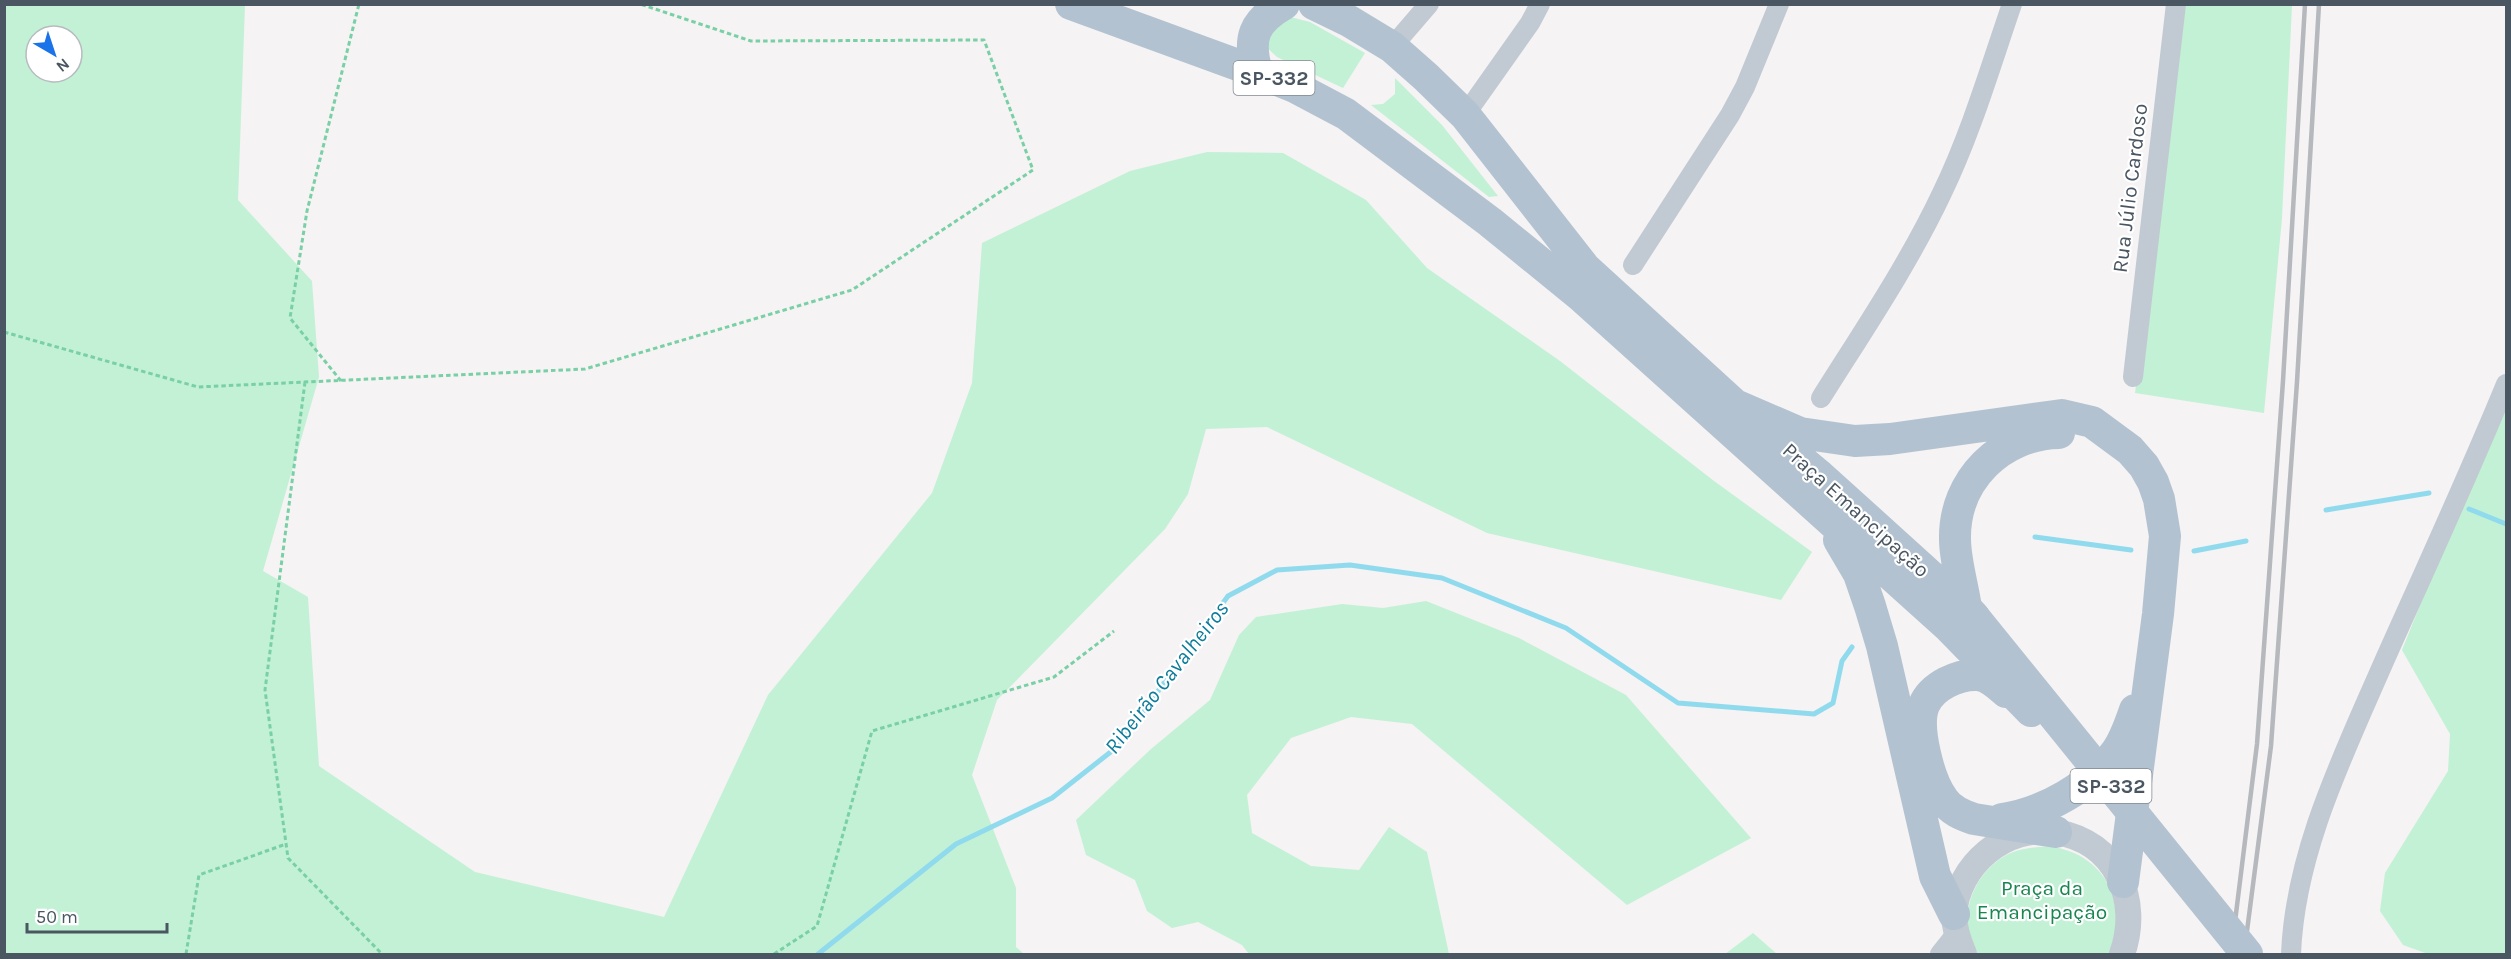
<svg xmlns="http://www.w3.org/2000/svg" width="2511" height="959" font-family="Karla,sans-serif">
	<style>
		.green { fill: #c3f1d5; fill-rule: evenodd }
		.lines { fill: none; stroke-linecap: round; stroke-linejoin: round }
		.stream { stroke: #90daee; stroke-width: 5 }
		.path { stroke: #7ad0a6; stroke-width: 3; stroke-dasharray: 4.5 3; stroke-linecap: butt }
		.minor { stroke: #c1cad2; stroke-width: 20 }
		.tertiary { stroke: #c1cad2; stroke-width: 26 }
		.primary { stroke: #b3c2d1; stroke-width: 32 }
		.rail { stroke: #b5b8bd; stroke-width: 4.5 }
		.primary-bridge { stroke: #b3c2d1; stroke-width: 32 }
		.labels { text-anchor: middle; stroke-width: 4.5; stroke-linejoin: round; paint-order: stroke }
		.shield { fill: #fff; stroke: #808990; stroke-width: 1.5 }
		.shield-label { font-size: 20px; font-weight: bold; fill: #4a5661 }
		.street-label { font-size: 21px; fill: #4a5661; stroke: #fff }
		.park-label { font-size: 21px; fill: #17864f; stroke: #fff }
		.water-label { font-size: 22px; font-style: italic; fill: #0c7c9b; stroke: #fff }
	</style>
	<rect width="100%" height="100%" fill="#f5f3f3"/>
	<path class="green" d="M5,4L245,5L238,200L312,281L319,377L263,571L308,597L319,766L475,872L664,917L768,695L932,493L972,383L982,243L1130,171L1207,152L1283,153L1366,200L1427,268L1560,361L1714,481L1812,552L1781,600L1487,533L1267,427L1206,429L1188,494L1165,529L997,700L972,775L1016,888V947L1024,954H5ZM36,36H72V72H36Z
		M2179,5H2292L2282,218L2264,413L2135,393L2171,129Z
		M1279,14L1310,22L1365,53L1343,88L1277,57L1263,44Z
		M1395,78L1442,125L1498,196L1489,197L1371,105L1383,104L1395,94Z
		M2506,392V954H2428L2403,945L2380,911L2385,873L2448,771L2450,734L2402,650Z
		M1426,601L1519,638L1626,695L1751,838L1627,905L1412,724L1351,717L1291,738L1247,795L1252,833L1311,866L1359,870L1389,827L1427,852L1449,954H1249L1242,945L1198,922L1172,928L1147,911L1135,880L1086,855L1076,820L1151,749L1210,700L1239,635L1256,617L1342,604L1383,608Z
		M2052,846C2059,848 2067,850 2074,853C2116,872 2124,916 2109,954H1975C1958,920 1970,878 2003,857C2017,848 2035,847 2052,846Z
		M1753,933L1777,954H1725Z"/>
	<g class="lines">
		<path class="stream" d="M2469,509L2506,524
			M2326,510L2429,493
			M2035,537L2131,550
			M2194,551L2246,541
			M818,954L956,844L1052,798L1117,747L1228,596L1277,570L1350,565L1442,578L1566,628L1678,703L1814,714L1833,703L1842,661L1852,647"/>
		<path class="path" d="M4,332L198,387L585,369L852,290L1033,170L984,40L751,41L640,4
			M341,381L290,318L307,211L359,4
			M305,382L265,690L288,858L382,954
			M186,954L199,875L286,844
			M774,954L817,926L872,731L1054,677L1114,631"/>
		<path class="minor" d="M1392,47L1429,4
			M1465,115L1530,23L1540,4
			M1633,265L1730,115L1745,87L1779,4
			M2133,377L2176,4
			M1821,398C1863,331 1908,265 1942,193C1971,133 1990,68 2012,4
			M1940,954L1956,934
			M2291,954C2295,853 2342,758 2382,666C2424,572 2467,479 2506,384"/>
		<path class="tertiary" d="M1964,954C1959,942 1954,928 1954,915C1957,865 2006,824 2056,832C2117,842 2141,901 2122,954"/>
		<path class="primary" d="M1071,4L1257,72L1295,87L1346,114L1490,222L1581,296L1948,626L2031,711
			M1314,4L1349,21L1392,47L1426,77L1465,115L1585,268L1735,405L1800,433L1855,441L1890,439L2062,415L2092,422L2130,450L2144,466L2153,482L2159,499L2165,536L2158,614L2123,882
			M1257,72C1247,38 1254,21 1284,4
			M1760,426L1820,476L1966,608L1974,617
			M1839,540L1859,574L1870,606L1882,646L1935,876L1954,914
			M1966,608C1963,586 1955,561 1955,539C1954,480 2001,434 2059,433
			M2006,692C1998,685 1989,676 1978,675C1958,674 1932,686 1924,705C1915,727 1929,780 1943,799C1950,810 1962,815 1974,819L2056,832
			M2002,819C2044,813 2091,786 2116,752C2125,740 2130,724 2135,710"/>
		<path class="rail" d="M2231,954L2257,744L2283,381L2305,4
			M2244,954L2271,746L2297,382L2319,4"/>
		<path class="primary-bridge" d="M1974,617L2247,954"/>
	</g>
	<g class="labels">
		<g class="shield">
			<rect x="1233.5" y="61" width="81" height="34" rx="4.5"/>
			<rect x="2070.5" y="769" width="81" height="34" rx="4.5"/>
		</g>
		<g class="shield-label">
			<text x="1274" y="85">SP-332</text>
			<text x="2111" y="793">SP-332</text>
		</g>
		<g class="street-label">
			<text transform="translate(2130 188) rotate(-83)" y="7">Rua Júlio Cardoso</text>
			<text transform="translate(1856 510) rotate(42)" y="7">Praça Emancipação</text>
		</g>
		<g class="park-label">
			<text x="2042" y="895">Praça da<tspan x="2042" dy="24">Emancipação</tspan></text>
		</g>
		<g class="water-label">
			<text transform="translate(1166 677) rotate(-52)" y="8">Ribeirão Cavalheiros</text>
		</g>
	</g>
	<rect width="2511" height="959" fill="none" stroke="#4a5661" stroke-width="12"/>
	<g transform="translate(54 54) rotate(141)"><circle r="28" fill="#ffffff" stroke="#b7bbc0" stroke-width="1.5"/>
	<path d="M0-4.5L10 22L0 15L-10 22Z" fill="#1a73e8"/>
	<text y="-9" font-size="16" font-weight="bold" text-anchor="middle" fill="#4a5661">N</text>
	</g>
	<path d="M27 923v9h140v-9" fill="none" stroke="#4a5661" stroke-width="3"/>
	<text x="36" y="923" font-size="18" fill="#4a5661" stroke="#ffffff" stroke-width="4.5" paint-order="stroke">50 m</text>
</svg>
